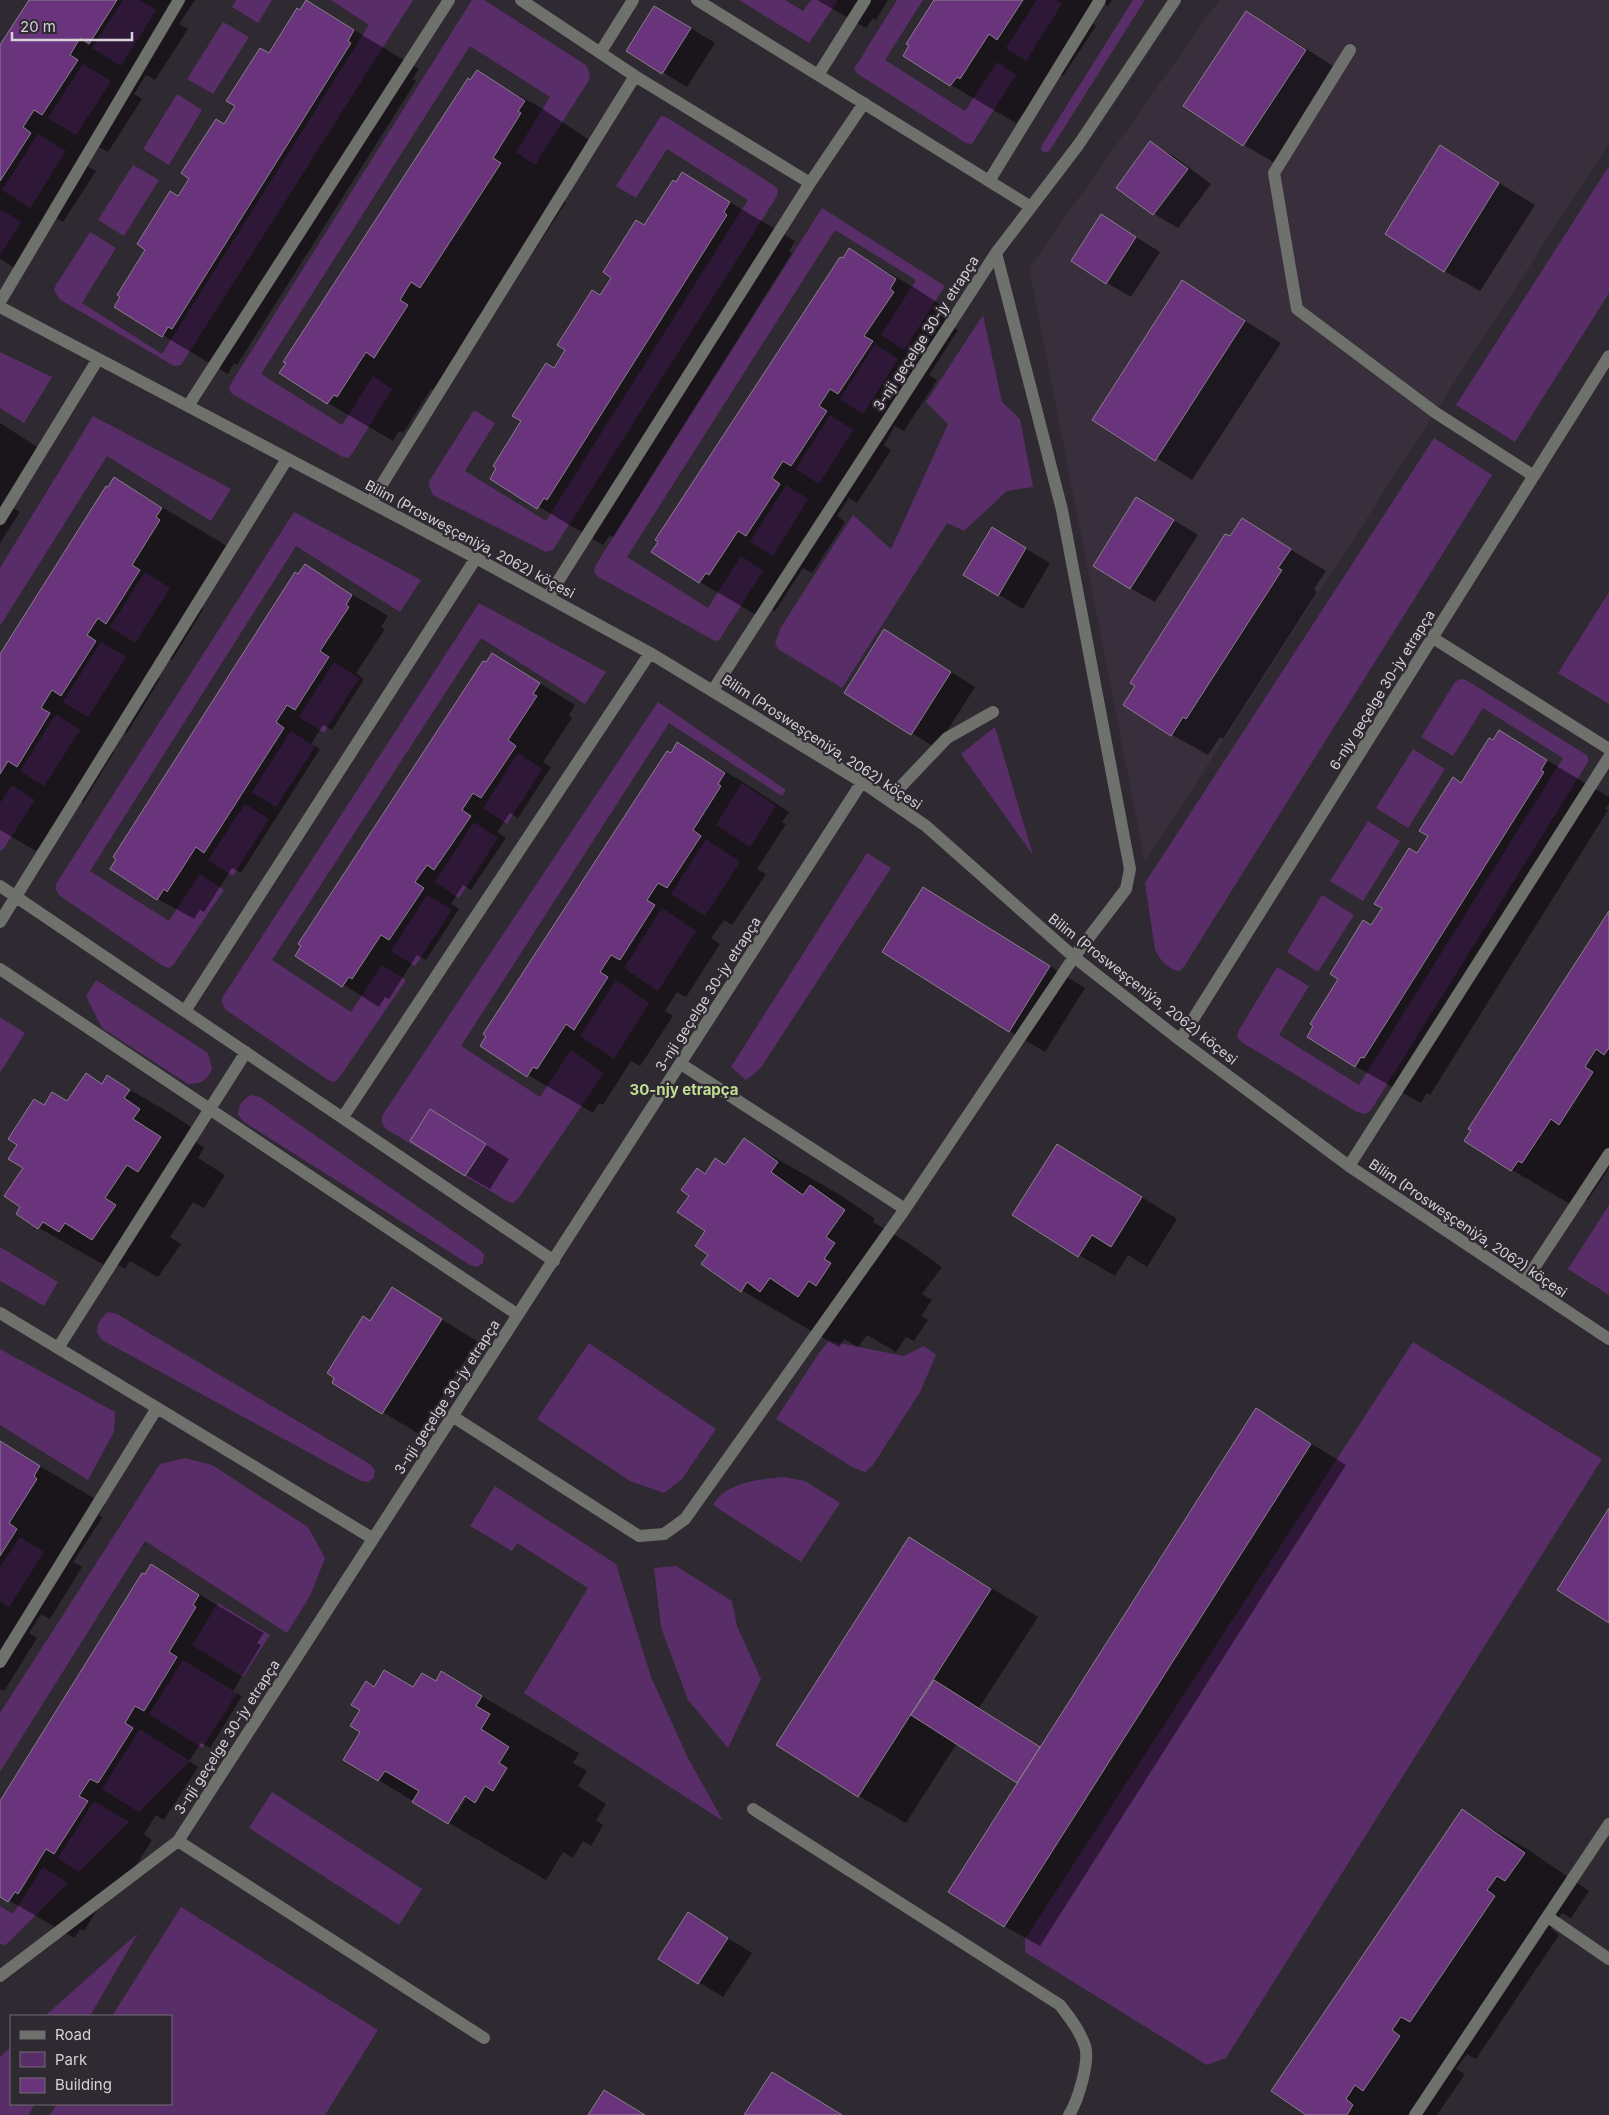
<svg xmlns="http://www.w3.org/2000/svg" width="1609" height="2115" font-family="Inter,sans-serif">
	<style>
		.built { fill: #382e3c }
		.green { fill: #592e68 }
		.shadow { fill: #0007; fill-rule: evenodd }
		.building { fill: #6a347c; stroke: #87808a }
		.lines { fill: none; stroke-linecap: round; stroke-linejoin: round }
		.minor { stroke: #6f716d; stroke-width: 12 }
		.labels { text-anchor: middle; stroke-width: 4.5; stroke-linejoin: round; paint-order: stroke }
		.street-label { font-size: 14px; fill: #d5d1d7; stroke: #2f2931 }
		.neighbourhood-label { font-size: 15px; font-weight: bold; fill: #c2de95; stroke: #2f2931 }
	</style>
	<rect width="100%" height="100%" fill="#2f2931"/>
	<path class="built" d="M1219,0H1609V143L1145,862L1029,268Z"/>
	<path class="green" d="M123,0H140L156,10L121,66L92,48Z
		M236,0H272L258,23L232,7Z
		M331,0H413L181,365L174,366L59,299L54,290L56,285L90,232L116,248L82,303L162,354L369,25Z
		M472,0H484L586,65L590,74L589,80L535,165L516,152L550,97L470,46L261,374L342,425L373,376L392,389L352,454L348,458L343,457L232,394L229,390L230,385Z
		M739,0H785L803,11L811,0H838L809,43Z
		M897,0H923L885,60L965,111L997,62L1016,75L972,144L966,143L858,74L854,69Z
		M1037,0H1056L1062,4L1026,61L1006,48Z
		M1133,0H1145L1050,150L1046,153L1041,150L1042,145Z
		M223,22L249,37L213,94L187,79Z
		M83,64L111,81L76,135L48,118Z
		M177,94L202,110L169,165L143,149Z
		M661,116L666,117L775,186L778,190L777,196L553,550L546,552L433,495L429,486L430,480L474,410L495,423L465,471L546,521L748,200L667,149L636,198L616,186Z
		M38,134L66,151L30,208L2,190Z
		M133,165L159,180L124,236L98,220Z
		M1609,166V293L1515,442L1456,405Z
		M822,208L945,286L904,350L881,335L916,280L835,230L627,557L708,608L741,556L763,571L721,637L718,641L713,640L597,576L594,572L595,566Z
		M0,209L21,222L0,255Z
		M983,315L1002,402L1020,419L1033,487L1007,491L964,531L947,523L842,688L778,649L775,643L781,627L853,515L891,549L948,424L926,402Z
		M875,344L898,359L863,414L840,399Z
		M0,352L52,377L24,423L0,408Z
		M830,415L853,430L819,484L796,469Z
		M93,416L231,489L211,521L107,456L0,626V568Z
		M1434,438L1492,475L1185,965L1180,971C1168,970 1160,960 1155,950L1145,883Z
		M786,485L808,499L773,556L750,542Z
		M294,512L421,580L400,612L296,546L90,871L169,921L200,874L224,890L174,964L169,968L163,966L60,896L56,890V884Z
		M145,572L170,588L135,643L110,627Z
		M1609,592V704L1558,673Z
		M479,603L606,672L585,704L481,638L272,960L351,1012L382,965L406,980L339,1078L334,1082L328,1080L226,1010L222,1003V998Z
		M101,642L126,657L88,717L63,702Z
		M334,662L359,678L324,733L299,717Z
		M1460,679L1466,680L1585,754L1588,757V762L1371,1110L1365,1114L1357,1112L1243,1043L1237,1037L1239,1030L1277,967L1309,986L1279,1035L1359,1085L1563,758L1483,708L1453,756L1421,737L1455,682Z
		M658,702L786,790L782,796L669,723L461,1046L540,1097L571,1050L604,1073L518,1199L513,1203L507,1201L386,1129L382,1123V1116Z
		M56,714L80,730L44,786L20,771Z
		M995,727L1033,855L961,754Z
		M291,731L315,747L276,807L252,792Z
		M1413,749L1445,769L1408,828L1376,808Z
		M518,753L542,769L507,824L483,808Z
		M742,783L776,806L750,847L716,825Z
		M12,785L35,800L4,848L0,851V803Z
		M245,804L269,819L233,876L208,860Z
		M1368,821L1400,841L1363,901L1330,881Z
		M474,822L498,838L459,898L435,882Z
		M706,839L740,862L705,916L671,894Z
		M867,853L891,868L760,1069L746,1080L731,1067Z
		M427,895L452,910L415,966L391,951Z
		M1322,895L1354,915L1318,972L1287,952Z
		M662,908L696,931L658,991L624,968Z
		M96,980L208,1053L212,1069C207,1081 201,1084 188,1084L102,1028L86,996Z
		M616,980L649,1003L614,1059L580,1036Z
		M0,1017L25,1033L0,1073Z
		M251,1095L260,1097L480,1250L484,1255L483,1263L477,1267L470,1265L244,1122L238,1115C239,1104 242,1100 251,1095Z
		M1609,1205V1295L1568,1269Z
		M0,1247L58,1282L44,1306L0,1281Z
		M108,1312L117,1314L370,1464L375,1470L374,1478L368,1482L361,1481L102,1340L97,1333C97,1323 100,1319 108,1312Z
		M829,1341L904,1356L924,1346L936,1355L920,1392L873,1465L865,1472L852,1467L776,1419L819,1353Z
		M1413,1342L1602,1459L1226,2058L1207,2065L1025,1952V1939Z
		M589,1343L716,1429L682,1479L664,1493L630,1481L537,1419Z
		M0,1349L115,1412L114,1432L88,1480L0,1425Z
		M185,1458L212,1465L308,1527L325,1558L311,1594L287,1633L145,1541L0,1772V1713L160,1464Z
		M784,1477L805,1481L840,1503L801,1562L713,1505C727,1481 759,1480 784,1477Z
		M495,1486L616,1564L651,1677L687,1756L723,1821L524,1693L588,1588L517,1543L512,1551L470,1526Z
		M20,1537L44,1552L9,1607L0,1601V1567Z
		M676,1566L732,1601L737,1626L761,1679L728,1748L688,1700L661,1627L654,1568Z
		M218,1603L270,1635L243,1677L192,1645Z
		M183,1660L237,1693L202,1748L149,1714Z
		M140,1729L190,1761L139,1812L102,1789Z
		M272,1792L422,1889L399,1925L249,1828Z
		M94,1801L129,1822L79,1872L58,1858Z
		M43,1867L68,1883L10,1941L5,1945L0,1944V1906L13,1914Z
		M181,1907L378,2030L325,2115H50L57,2104H171V2016H112Z
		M138,1933L90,2016H45Z
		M11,2047V2104H35L28,2115H0V2057Z"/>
	<path class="shadow" d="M30,0H195L179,24L188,29L155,80L146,75L134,94L142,99L108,152L99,147L87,166L96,171L63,222L54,217L15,268L0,259V47Z
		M817,0H888L876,20L873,18L866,28Z
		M936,0H1112L1108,6L1100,1L1088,20L1096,26L1063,76L1055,71L1026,115L1023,113L1016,123L951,85L905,56Z
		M307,2L419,69L412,79L416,81L237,365L234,363L228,374L115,307L179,197L269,54Z
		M1246,12L1282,33L1342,72L1280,166L1244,145L1185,106Z
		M679,21L715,43L687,87L628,51Z
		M477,72L543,109L589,140L557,197L566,202L486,325L477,319L465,338L473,344L440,394L431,389L403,433L399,431L393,441L328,403L281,373Z
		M1151,143L1175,157L1211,184L1178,228L1154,214L1118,187Z
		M1441,147L1535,205L1480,291L1444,271Z
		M683,174L795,241L789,251L792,253L613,537L610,535L603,545L491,478L555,369L645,226Z
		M1102,216L1160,252L1131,297L1107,283Z
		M850,250L915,288L961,318L954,328L958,330L929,375L937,380L904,431L895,426L884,445L891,450L857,503L849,498L837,516L845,522L812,573L803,568L775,611L772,609L765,620L700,582L653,552Z
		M1182,282L1281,343L1192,480L1094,419Z
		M0,423L42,450L11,507L20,512L0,543Z
		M115,479L227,546L196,604L204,608L172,660L163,655L152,674L160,679L127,733L118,727L106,747L114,752L83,803L74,798L46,843L43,841L36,851L0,830V656Z
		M1161,512L1198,535L1155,602L1130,588Z
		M1242,520L1326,571L1314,589L1317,592L1223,739L1220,737L1208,755L1172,735L1230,538Z
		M992,529L1050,563L1023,609L965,575Z
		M305,566L388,616L381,627L385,629L356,673L364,679L332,730L323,725L311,744L320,749L241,873L232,868L204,912L200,910L194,919L158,899L298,576Z
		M909,645L975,687L936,748L845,692Z
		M492,654L575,705L569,715L572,718L543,762L551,767L518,818L510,813L497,832L506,838L471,890L463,885L451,904L459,909L426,960L417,955L389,999L385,997L379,1007L296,955Z
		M1499,732L1609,797V803L1605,809L1608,810L1430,1095L1427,1093L1421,1103L1355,1066L1372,927L1462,784Z
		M678,744L743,782L789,812L782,822L786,824L757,869L766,874L732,925L724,920L711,938L720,944L686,997L677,992L665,1011L673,1016L640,1066L631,1061L603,1105L599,1103L593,1113L528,1075L671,754Z
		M924,888L1085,988L1045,1052L1009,1031Z
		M1609,914V1168L1588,1200L1584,1198L1577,1208L1512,1170L1466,1140Z
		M86,1075L103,1084L108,1077L173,1115L194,1129L189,1137L204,1148L198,1158L225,1175L204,1208L193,1202L170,1237L181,1244L158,1277L130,1261L125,1269L108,1259L104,1265L39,1228L22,1206L25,1168L45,1106L68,1102Z
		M454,1125L509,1159L490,1189L466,1175Z
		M744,1140L842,1196L875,1219L873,1222L908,1243L942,1267L922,1294L932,1300L921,1316L928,1320L914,1341L906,1337L896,1352L867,1335L858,1347L844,1339L839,1347L741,1290L709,1255L707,1231L706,1175L726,1166Z
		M1093,1167L1177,1219L1147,1267L1128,1255L1115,1276L1079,1255Z
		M392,1289L477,1341L419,1434L333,1382Z
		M1256,1410L1346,1465L1040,1946L1004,1926L1019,1782L957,1743L906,1823L859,1796L778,1744L909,1538L956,1566L1038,1617L979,1708L1041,1748Z
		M0,1442L105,1505L99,1515L102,1518L73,1562L82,1567L50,1619L41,1614L29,1633L37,1638L4,1691L0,1689Z
		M152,1566L264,1633L257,1643L261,1645L233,1691L242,1696L210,1748L201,1743L189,1761L198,1767L164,1820L156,1815L144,1834L152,1840L120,1891L112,1886L84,1931L80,1929L74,1938L0,1895V1803Z
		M442,1673L579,1753L573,1763L587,1771L578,1786L606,1804L596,1820L603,1825L591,1846L583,1841L573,1858L563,1852L546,1880L449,1823L344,1759L362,1732L375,1688L414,1689L436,1682ZM467,1790L470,1792L457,1813H454Z
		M1462,1811L1527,1849L1589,1891L1571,1918L1562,1913L1551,1929L1559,1935L1476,2059L1467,2054L1456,2069L1465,2074L1437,2115H1308Z
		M689,1914L752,1953L723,1997L660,1958Z"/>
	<path class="building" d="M29,0H117L89,44L80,38L70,55L78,60L42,115L34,110L23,127L31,133L0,181V45Z
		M306,0L354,30L348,41L351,43L172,329L168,327L162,337L114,307L120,297L117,295L145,250L137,244L170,191L178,196L189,179L181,173L216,119L224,124L235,106L226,101L260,48L269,53L297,8L300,10Z
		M934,0H1023L997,40L989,34L960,79L957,77L950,86L903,56L909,45L906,44Z
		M654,6L691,28L662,74L626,51Z
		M1246,11L1306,50L1243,146L1183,106Z
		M477,70L525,101L518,111L521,113L493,158L501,163L420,288L411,282L400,300L408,305L374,358L366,352L337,397L334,395L327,404L279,373L286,363L283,362L468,78L470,80Z
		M1150,141L1188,169L1153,215L1116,188Z
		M1440,145L1499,183L1444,272L1385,234Z
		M682,172L730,202L724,212L727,215L547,500L544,498L537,509L490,479L496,468L493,466L521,421L512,416L546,363L554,368L565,350L557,345L592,290L600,295L611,278L603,272L636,220L644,225L673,180L676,182Z
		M1101,214L1136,237L1106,284L1071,261Z
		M849,248L896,279L890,289L894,292L864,336L873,341L838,394L830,389L819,406L827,411L791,466L783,461L772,478L780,484L746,536L738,531L709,575L706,573L699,583L651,552L658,542L655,540L840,257L843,258Z
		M1182,280L1245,321L1155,461L1092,420Z
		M114,477L162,508L156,517L160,520L132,565L140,570L106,624L98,618L87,635L96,641L61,696L52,690L41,708L50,713L17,767L8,761L0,774V654L106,486L108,487Z
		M1136,497L1174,520L1130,589L1093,566Z
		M1242,518L1291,549L1278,568L1282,570L1186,719L1183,717L1171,736L1123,705L1135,686L1130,683L1225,534L1230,536Z
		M992,527L1026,548L998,596L963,575Z
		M305,564L352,595L346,605L349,607L320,651L329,657L295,710L287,705L276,722L284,728L204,853L196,847L167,892L164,889L157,900L110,869L116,859L113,857L295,572L298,574Z
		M884,629L951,672L911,735L844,693Z
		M492,653L540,683L533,694L537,696L508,740L516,746L481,798L473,793L462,810L471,816L434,870L427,865L415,882L424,888L389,940L381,935L352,979L349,977L342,987L295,956L301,946L298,944L483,661L486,662Z
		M1499,730L1547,760L1541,770L1544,772L1364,1058L1361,1057L1355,1067L1307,1037L1313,1026L1310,1024L1338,979L1330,974L1363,920L1371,925L1382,908L1374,904L1409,848L1417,853L1428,836L1419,831L1453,777L1461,783L1489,738L1493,740Z
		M677,742L725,773L718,784L721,786L693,830L701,836L667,888L658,883L647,900L655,905L620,960L611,955L600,972L608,977L574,1030L566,1024L537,1069L533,1067L527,1077L480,1046L486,1036L483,1034L667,751L671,753Z
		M923,887L1050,966L1009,1032L882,952Z
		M1609,911V1048L1604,1055L1596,1049L1585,1067L1593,1072L1559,1125L1551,1119L1522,1163L1518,1161L1511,1171L1464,1141L1471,1130L1468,1129Z
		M86,1073L102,1084L107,1075L130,1090L124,1098L140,1109L133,1119L161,1137L138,1172L127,1165L105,1198L116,1205L92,1240L65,1223L59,1232L43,1222L38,1229L16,1214L20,1207L4,1196L23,1168L8,1159L17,1145L8,1139L34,1099L44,1105L52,1092L67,1101Z
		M430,1109L486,1144L465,1176L410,1141Z
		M744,1138L778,1162L771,1172L803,1195L810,1185L845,1210L826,1237L835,1243L824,1259L831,1263L816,1286L809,1281L798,1297L770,1278L760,1292L747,1282L741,1292L701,1264L708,1255L695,1246L705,1231L677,1212L689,1196L681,1190L697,1168L705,1174L715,1158L725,1165Z
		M1057,1144L1142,1197L1111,1247L1092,1235L1078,1257L1012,1215Z
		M392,1287L442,1319L382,1414L332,1383L334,1378L327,1373L363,1316L370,1321Z
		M1256,1408L1311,1444L1004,1927L948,1892Z
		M0,1441L40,1466L34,1476L37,1479L9,1523L17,1529L0,1556Z
		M1609,1508V1623L1557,1590Z
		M909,1537L991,1589L858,1797L776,1745Z
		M151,1564L199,1595L193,1605L196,1607L169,1652L177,1657L144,1711L135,1706L125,1723L133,1728L98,1783L90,1779L79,1796L88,1801L54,1854L46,1849L18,1894L15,1892L8,1902L0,1897V1801L142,1573L145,1574Z
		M384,1670L413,1687L422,1673L436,1681L441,1671L482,1696L476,1706L490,1714L481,1729L509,1747L499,1763L507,1768L493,1791L485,1786L475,1803L465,1796L448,1824L412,1802L419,1791L385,1771L378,1781L343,1760L360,1732L350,1726L360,1710L351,1705L366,1681L374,1687Z
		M934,1680L1040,1747L1017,1783L911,1715Z
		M1462,1809L1525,1853L1505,1881L1497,1876L1487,1890L1495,1896L1410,2022L1401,2017L1392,2030L1400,2036L1363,2091L1355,2085L1346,2099L1353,2105L1347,2115H1306L1271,2091Z
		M688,1912L728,1938L698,1984L658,1959Z
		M772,2072L842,2115H744Z
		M604,2090L645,2115H588Z"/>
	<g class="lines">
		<path class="minor" d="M521,0L635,76L810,183
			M697,0L1031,207
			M1350,50L1274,173L1297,309L1436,413L1534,476
			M600,53L633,0
			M818,75L865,0
			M989,181L1100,0
			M0,302L179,0
			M0,307L476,558L650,653L862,782L926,826L1074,957L1180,1040L1349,1166L1609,1339
			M188,406L449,0
			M371,502L635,76
			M0,519L98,359
			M548,597L810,183L864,103
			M1433,638L1609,749
			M713,690L996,253L1079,144L1175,0
			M888,800L947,738L993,712
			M0,886L554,1261
			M0,922L287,459
			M0,969L518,1315
			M185,1011L476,558
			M1180,1040L1609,356
			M681,1064L905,1209
			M343,1117L650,653
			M1349,1166L1609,757
			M1524,1283L1609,1154
			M0,1313L372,1538
			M58,1348L246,1052
			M452,1416L639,1536L664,1534L685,1519L905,1209L1074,957L1126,889L1130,869L1062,510L996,253
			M0,1662L157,1408
			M753,1809L1060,2005C1070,2018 1080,2031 1085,2046C1090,2061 1078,2101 1069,2115
			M178,1841L484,2038
			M1548,1917L1609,1959
			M0,1976L178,1841L862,782
			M1415,2115L1609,1824"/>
	</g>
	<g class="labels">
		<g class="street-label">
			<text transform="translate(926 333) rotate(-57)" y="5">3-nji geçelge 30-jy etrapça</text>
			<text transform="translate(470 539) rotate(28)" y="5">Bilim (Prosweşçeniýa, 2062) köçesi</text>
			<text transform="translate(1382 690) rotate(-58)" y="5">6-njy geçelge 30-jy etrapça</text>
			<text transform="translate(822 742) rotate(33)" y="5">Bilim (Prosweşçeniýa, 2062) köçesi</text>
			<text transform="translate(1143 989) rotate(38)" y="5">Bilim (Prosweşçeniýa, 2062) köçesi</text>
			<text transform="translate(708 994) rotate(-57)" y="5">3-nji geçelge 30-jy etrapça</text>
			<text transform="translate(1468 1228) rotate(34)" y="5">Bilim (Prosweşçeniýa, 2062) köçesi</text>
			<text transform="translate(447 1397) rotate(-57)" y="5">3-nji geçelge 30-jy etrapça</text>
			<text transform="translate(227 1737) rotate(-57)" y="5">3-nji geçelge 30-jy etrapça</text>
		</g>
		<g class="neighbourhood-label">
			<text x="684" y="1095">30-njy etrapça</text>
		</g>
	</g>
	<rect x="10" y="2015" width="162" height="90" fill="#2f2931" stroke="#716c73"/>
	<rect x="20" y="2031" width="25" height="8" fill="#6f716d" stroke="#716c73"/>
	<text x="55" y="2040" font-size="15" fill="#d5d1d7">Road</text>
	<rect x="20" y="2052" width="25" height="15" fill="#592e68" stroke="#716c73"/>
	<text x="55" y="2065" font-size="15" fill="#d5d1d7">Park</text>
	<rect x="20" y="2078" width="25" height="15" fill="#6a347c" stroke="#716c73"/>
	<text x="55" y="2090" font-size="15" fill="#d5d1d7">Building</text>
	<path d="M12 32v8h120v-8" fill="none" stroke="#d5d1d7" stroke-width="2.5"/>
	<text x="20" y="32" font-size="15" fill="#d5d1d7" stroke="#2f2931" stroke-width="4" paint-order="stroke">20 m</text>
</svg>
